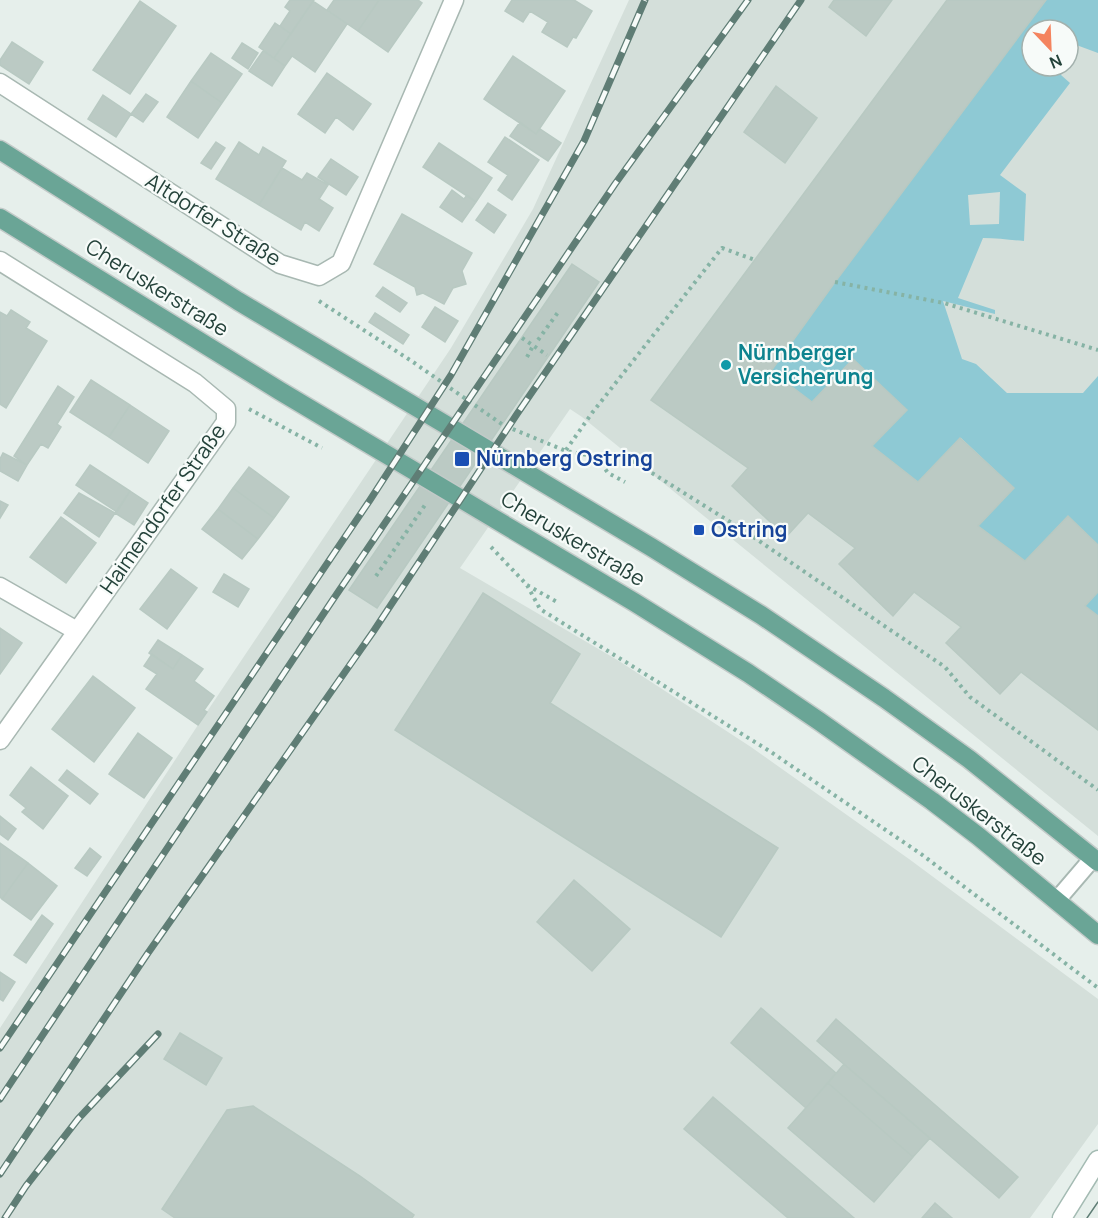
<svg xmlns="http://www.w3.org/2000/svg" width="1098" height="1218" font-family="Manrope,sans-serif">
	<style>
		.built { fill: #d4dfda; fill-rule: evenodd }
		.water { fill: #8ec9d4; fill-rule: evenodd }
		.building { fill: #bbcac4; stroke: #b8c9c2; stroke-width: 1.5 }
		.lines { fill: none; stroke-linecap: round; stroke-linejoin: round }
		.service-casing { stroke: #a8b8b2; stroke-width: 20 }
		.minor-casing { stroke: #a8b8b2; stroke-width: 21 }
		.secondary-casing { stroke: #a4bbb3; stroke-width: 21 }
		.primary-casing { stroke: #c2cac8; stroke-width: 21 }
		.path { stroke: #86b3a5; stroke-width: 4; stroke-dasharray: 3 4.5; stroke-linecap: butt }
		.service { stroke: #fff; stroke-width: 16 }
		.minor { stroke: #fff; stroke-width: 18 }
		.secondary { stroke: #fff; stroke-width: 18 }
		.primary { stroke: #6aa596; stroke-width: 18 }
		.tram { stroke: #5f7d75; stroke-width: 1.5 }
		.rail-casing { stroke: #5f7d75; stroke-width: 7 }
		.rail { stroke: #f7fbf9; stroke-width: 4.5; stroke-dasharray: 14; stroke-linecap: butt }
		.culture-dot { fill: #0f9aa8; stroke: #f7fbf9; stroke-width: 2 }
		.transit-dot { fill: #1a4fb4; stroke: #f7fbf9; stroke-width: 2 }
		.labels { text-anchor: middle; stroke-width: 4.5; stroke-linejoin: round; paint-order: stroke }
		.street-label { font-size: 21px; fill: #24423a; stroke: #f7fbf9 }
		.culture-label { font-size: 21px; font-weight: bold; fill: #0d838f; stroke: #f7fbf9; text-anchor: start }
		.transit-label { font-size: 21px; font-weight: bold; fill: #164399; stroke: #f7fbf9; text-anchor: start }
	</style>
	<rect width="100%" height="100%" fill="#e6efeb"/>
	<path class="built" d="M629,0H1098V836L582,417L570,409L460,568L619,661L751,747L909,859L1098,999V1124L1030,1218H0V1028L196,728L451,348L533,209ZM1032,30H1068V66H1032Z"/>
	<path class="water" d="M1046,0H1098V53L1071,43L1068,52V30H1032V66H1064L1061,75L1070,83L1000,175L1026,194L1024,241C1010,240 997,238 983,238L958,298L995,310V314L943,301L962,359L976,364L1007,393H1083L1098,376V545L1068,516L1025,561L978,526L1014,488L961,438L918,482L872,446L906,410L853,359L812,402L771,371L835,282ZM1000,192L999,224L970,225L968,195Z
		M1098,592V616L1085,606Z"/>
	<path class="building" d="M290,0H314L291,34L280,26L290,11L285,7Z
		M334,0H379L358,31L327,10Z
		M379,0H418L422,3L388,52L358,31Z
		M512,0H574L592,11L576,38L573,37L567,47L542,32L548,22L530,11L523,22L505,11Z
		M834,0H892L866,36L829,7Z
		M947,0H1046L835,282L771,371L812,402L853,359L907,410L872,446L918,482L960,438L1014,488L978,526L1025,561L1068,516L1098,545V592L1085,606L1098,616V730L1021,672L1000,694L946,643L961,627L914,592L893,616L839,564L855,548L808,513L786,537L732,486L748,468L651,400Z
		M140,1L176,26L130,94L93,70Z
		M313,1L347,24L315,72L292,56L285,66L274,58Z
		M275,23L291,34L274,58L259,47Z
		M12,42L43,62L29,84L0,65V60Z
		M242,43L258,53L248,69L232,58Z
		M263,51L285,66L272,86L249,71Z
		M211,53L242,74L222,103L191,81Z
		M513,56L565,91L536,134L484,99Z
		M327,73L371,104L353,130L336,117L325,133L298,114Z
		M191,81L222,103L198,138L167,117Z
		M776,86L817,118L785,163L744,132Z
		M146,94L158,102L143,122L131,114Z
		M103,95L131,114L116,137L88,119Z
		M520,122L536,134L540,129L561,143L548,161L510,136Z
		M505,137L539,160L512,200L498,190L508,175L488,162Z
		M216,142L225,148L211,169L201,163Z
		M239,142L259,155L263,147L286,161L259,205L216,179Z
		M439,143L492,178L476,202L423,167Z
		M331,159L358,177L346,195L318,177Z
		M282,168L302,180L307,173L328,185L319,199L333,208L319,231L305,222L301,230L259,205Z
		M452,190L464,199L467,195L476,202L462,222L440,207Z
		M488,203L506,215L494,233L476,220Z
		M402,214L472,253L462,271L466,284L453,288L444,304L423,293L417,295L415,287L374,264Z
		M572,264L599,282L377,608L349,590Z
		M383,287L407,303L400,312L376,296Z
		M435,307L458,321L445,342L422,327Z
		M11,310L30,322L26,328L47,341L6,408L0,404V312L7,316Z
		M375,313L409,335L403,344L369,322Z
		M91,380L130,405L109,437L70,412Z
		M58,386L74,397L57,424L61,427L48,448L41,444L27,465L14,456Z
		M130,405L169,431L148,463L109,437Z
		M3,453L27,465L18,481L0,471V459Z
		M90,465L130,491L117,512L76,485Z
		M249,467L289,497L274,518L233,488Z
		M233,488L274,518L258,539L218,509Z
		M130,491L148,503L134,525L115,513Z
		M79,493L115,513L99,537L64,513Z
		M0,501L8,505L0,518Z
		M218,509L258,539L242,559L202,529Z
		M61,517L96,543L66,583L30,557Z
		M171,569L197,588L167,629L140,609Z
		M224,574L249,589L238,607L213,592Z
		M483,593L580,654L550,703L778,848L721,937L395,730Z
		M0,628L22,643L0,674Z
		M158,640L182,655L173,669L149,653Z
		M152,654L173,669L182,655L203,669L194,681L214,696L204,710L207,712L198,725L146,689L157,674L144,666Z
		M93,676L135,708L94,762L52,729Z
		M138,733L172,758L144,798L109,774Z
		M31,767L68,796L43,829L22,812L26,808L10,795Z
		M67,770L98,794L90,804L59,780Z
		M0,816L16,829L8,840L0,834Z
		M0,843L28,863L2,899L0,897Z
		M90,848L101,857L87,876L75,868Z
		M28,863L57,886L31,920L2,899Z
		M574,880L630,929L592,971L537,922Z
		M42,915L53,924L26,963L14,955Z
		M0,972L15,982L3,1001L0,999Z
		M761,1008L836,1073L806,1108L731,1043Z
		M836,1019L1018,1177L999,1198L817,1041Z
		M180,1033L222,1058L206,1085L164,1059Z
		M844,1064L930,1138L913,1157L828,1083Z
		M828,1083L913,1157L874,1202L788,1128Z
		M713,1097L854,1218H788L684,1129Z
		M253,1106L360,1176L414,1215L412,1218H175L162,1209L227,1110Z
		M935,1203L952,1218H922Z"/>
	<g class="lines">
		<defs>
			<path id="service" d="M1057,900L1093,858"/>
			<path id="minor" d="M0,83L280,264L319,276L341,263L454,0
				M0,261L195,383L226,409V422L0,740
				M0,587L77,631"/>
			<path id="secondary" d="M1062,1218L1098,1160"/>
			<path id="primary" d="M0,150L238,301L651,547L761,615L884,698L969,759L1098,862
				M0,218L280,391L634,602L748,673L819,721L932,801L978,836L1098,935"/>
		</defs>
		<use href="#service" class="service-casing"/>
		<use href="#minor" class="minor-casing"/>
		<use href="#secondary" class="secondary-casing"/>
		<use href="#primary" class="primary-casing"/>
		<path class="path" d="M835,282L944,303L1098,350
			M319,301L413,362L503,425L566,451L597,457L620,453L740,528L945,667L970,697L1098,790
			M522,338L547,355
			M538,340L559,311
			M527,357L533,346
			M249,409L322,448
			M566,450L592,413L722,248L755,260
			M597,457L608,473L625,482
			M491,547L527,585L540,609L771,752L921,854L1098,988
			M376,576L425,505
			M527,585L557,602"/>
		<use href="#service" class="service"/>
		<use href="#minor" class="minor"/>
		<use href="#secondary" class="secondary"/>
		<use href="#primary" class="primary"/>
		<path class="tram" d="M1087,1218L1098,1202"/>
		<defs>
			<path id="rail" d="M0,1048L370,500L451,375L584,141L645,0
				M0,1099L332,601L615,184L748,0
				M0,1174L148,953L373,632L517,414L801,0
				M5,1218L26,1186L78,1119L158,1034"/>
		</defs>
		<use href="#rail" class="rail-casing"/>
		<use href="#rail" class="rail"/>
	</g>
	<circle class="culture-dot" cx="726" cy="365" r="6"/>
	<g class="transit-dot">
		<rect x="454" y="451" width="16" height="16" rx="3"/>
		<rect x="693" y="524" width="12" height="12" rx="3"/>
	</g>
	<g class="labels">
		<g class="street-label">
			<text transform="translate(213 220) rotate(32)" y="7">Altdorfer Straße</text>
			<text transform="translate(157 288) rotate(32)" y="7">Cheruskerstraße</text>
			<text transform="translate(163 509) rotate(-55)" y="7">Haimendorfer Straße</text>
			<text transform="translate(573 539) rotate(31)" y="7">Cheruskerstraße</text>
			<text transform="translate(979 811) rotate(38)" y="7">Cheruskerstraße</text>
		</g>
		<g class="culture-label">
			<text x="738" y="360">Nürnberger<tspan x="738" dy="24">Versicherung</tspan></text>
		</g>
		<g class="transit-label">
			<text x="476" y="466">Nürnberg Ostring</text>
			<text x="711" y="537">Ostring</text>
		</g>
	</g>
	<g transform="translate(1050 48) rotate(157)"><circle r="28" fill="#f7fbf9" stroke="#a3b1ad" stroke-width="1.5"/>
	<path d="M0-4.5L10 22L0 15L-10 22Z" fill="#f4845f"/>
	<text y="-9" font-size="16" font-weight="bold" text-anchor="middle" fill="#24423a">N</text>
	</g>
</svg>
